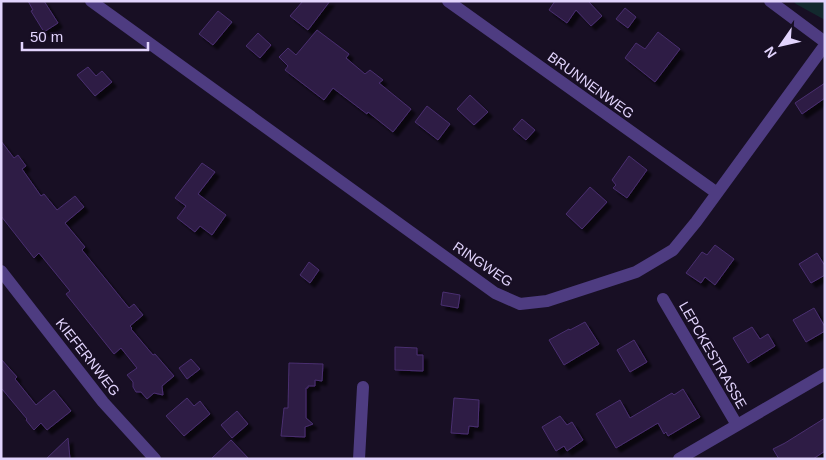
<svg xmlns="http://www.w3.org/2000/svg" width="826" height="460" font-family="Helvetica,sans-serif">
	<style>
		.green { fill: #13292e }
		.building { fill: #2d1c44; stroke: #4a2f70; filter: url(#shadow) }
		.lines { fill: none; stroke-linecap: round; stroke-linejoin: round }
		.minor { stroke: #4e3c81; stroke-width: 12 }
		.labels { text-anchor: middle; stroke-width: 4.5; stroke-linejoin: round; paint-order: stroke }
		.street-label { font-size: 14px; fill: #e2d4fd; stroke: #180f24 }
	</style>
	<defs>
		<filter id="shadow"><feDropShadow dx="4.5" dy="4.5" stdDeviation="1" flood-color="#0009"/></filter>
	</defs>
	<rect width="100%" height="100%" fill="#180f24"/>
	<path class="green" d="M793,1H825V20L796,4Z"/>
	<path class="building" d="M28,1H44L58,23L44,32L31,11L33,10Z
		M303,1H330L308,30L290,16Z
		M555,1H588L602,16L591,26L576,10L567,23L549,10Z
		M625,8L636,17L628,28L616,19Z
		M218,11L232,22L213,45L199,34Z
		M317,30L349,54L346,58L365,74L370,70L383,80L379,83L411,109L393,132L368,112L367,114L333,88L324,100L285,70L288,66L279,57L288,48L296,55Z
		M658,32L680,49L655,82L625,58L636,43L645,49Z
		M258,33L271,45L260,58L246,46Z
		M88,67L96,76L102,71L112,82L95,96L77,75Z
		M825,83V98L802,114L795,103Z
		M470,95L488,112L474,125L457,109Z
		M427,106L450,124L438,140L415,122Z
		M522,119L535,130L526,140L513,129Z
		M1,141L14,158L18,155L26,166L22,169L41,196L44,194L57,210L75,196L84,207L65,223L85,247L82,250L129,308L134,304L143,315L130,326L132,328L131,329L153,355L155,354L174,376L162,386L163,395L154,393L147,399L141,392H136L133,387V382L127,375L137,368L121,348L114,354L66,294L70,291L39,253L34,258L1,216Z
		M629,156L647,170L627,198L613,188L616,185L612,180Z
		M202,163L215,172L198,194L226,215L212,235L200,226L195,232L177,218L186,206L175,198Z
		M590,187L607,202L582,229L566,214Z
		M715,245L734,259L715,285L705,277L701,283L686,273L702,252L707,255Z
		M817,253L825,266V275L811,283L799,264Z
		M309,262L319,270L310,283L300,275Z
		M443,292L460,295L458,308L441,305Z
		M814,308L825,327V331L806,342L793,320Z
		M585,322L599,344L564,365L549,340L569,329L570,330Z
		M752,327L760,339L768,334L775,346L748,363L733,338Z
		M634,340L647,362L630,372L617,350Z
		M395,347L417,348V355H423V371L395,370Z
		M1,359L17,377L15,379L36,405L54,390L71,411L47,430L41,423L34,430L26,420L27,419L2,389L1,390Z
		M191,359L200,369L187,379L179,368Z
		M289,363L323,364L322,381L315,380V386H308V388H306V418L313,424L305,427V437L281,436L284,408H288Z
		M683,389L700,417L668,436L666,432L664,434L658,423L616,448L596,414L620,400L630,418L672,393L674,395Z
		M187,398L194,406L200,401L210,414L184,436L166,416Z
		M454,398L479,400L478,427L469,426L468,434L451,433Z
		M237,411L248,424L232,438L221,425Z
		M560,416L567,425L572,422L583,440L567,451L564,446L556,451L542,427Z
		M825,418V451L813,459H779L773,449L785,443Z
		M68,438L70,459H46Z
		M231,440L249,459H211Z"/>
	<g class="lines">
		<path class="minor" d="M91,1L495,293L520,304L547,301L636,272L673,250L696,222L825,45
			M448,1L717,193
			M770,1L825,42
			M1,271L103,402L155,459
			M663,299L737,425
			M359,459L363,387
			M679,459L825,374"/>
	</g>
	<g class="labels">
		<g class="street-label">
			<text transform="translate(591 85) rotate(36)" y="5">BRUNNENWEG</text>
			<text transform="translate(483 264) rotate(34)" y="5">RINGWEG</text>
			<text transform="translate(713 355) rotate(60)" y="5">LEPCKESTRASSE</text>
			<text transform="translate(88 357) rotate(52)" y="5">KIEFERNWEG</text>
		</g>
	</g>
	<rect width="826" height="460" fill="none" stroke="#e2d4fd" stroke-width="5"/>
	<g transform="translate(781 45) rotate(236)" stroke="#180f24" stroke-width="4" paint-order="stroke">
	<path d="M0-4L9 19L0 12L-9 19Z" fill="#e2d4fd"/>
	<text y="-8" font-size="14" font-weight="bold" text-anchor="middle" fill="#e2d4fd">N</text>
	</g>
	<path d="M22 42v8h126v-8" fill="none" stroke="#e2d4fd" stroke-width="2.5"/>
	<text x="30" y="42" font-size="15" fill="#e2d4fd" stroke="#180f24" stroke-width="4" paint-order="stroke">50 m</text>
</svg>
